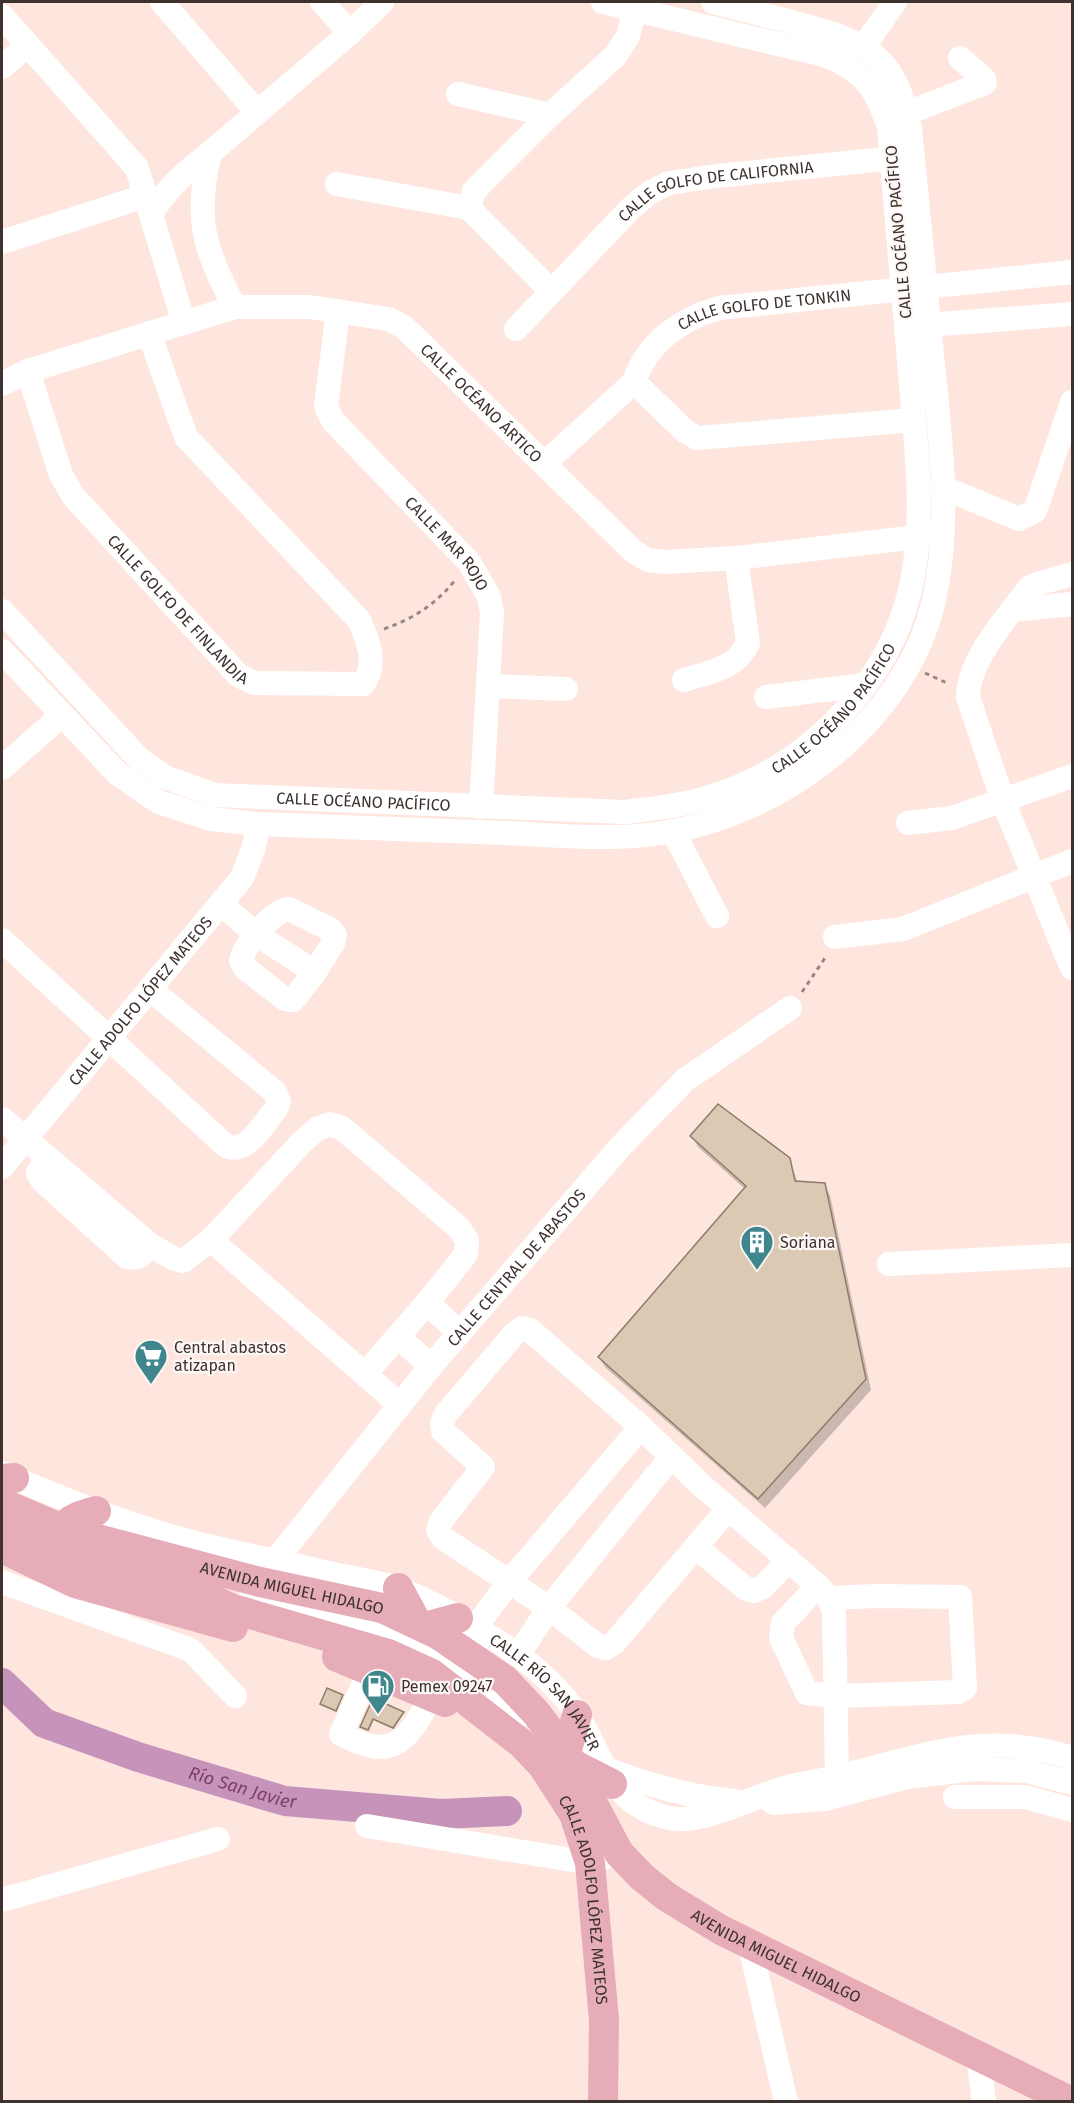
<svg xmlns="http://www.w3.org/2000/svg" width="1074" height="2103" font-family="'Fira Sans',sans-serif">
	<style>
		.shadow { fill: #0003 }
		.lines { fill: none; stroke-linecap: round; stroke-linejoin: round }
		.river { stroke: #c694ba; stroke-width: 30 }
		.building { fill: #dbc9b4; stroke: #8e7d69; stroke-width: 1.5 }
		.path { stroke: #998882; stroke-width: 3; stroke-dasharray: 4.5 4.5; stroke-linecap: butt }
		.minor { stroke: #fff; stroke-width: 24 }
		.major { stroke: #e6acb8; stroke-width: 30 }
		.labels { text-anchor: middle; stroke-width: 4.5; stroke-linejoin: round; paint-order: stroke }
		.street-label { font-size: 16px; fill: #3d322e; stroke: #fdf7f5 }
		.poi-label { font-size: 16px; fill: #3d322e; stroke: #fdf7f5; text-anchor: start }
		.water-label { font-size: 18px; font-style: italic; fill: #7c3e6f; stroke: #fdf7f5 }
	</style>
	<rect width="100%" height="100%" fill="#fee6de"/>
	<path class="shadow" d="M692,1137L789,1159L798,1183L824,1185L830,1195L871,1390L765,1508L605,1367L599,1357L745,1189L698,1147Z
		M342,1696L337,1712L321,1704Z
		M374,1700L403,1713L394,1729L374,1720L369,1731L363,1729Z"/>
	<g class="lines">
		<path class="river" id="s1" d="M2,1683L44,1723L138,1757L285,1801L441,1814L507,1811"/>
	</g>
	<path class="building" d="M718,1104L790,1158L795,1181L825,1183L866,1379L758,1499L598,1357L746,1186L690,1136Z
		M327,1688L343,1695L336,1711L320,1704Z
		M373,1698L404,1712L393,1728L373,1719L368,1730L360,1727Z"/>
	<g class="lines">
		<path class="path" d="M384,629C415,618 436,604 456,579
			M925,673L949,684
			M802,992L827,955"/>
		<g class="minor">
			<path d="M162,2L256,111"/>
			<path d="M322,2L350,33"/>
			<path d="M2,16L137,168L151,215"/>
			<path d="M864,46L895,2"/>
			<path d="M2,67L28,45"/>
			<path d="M458,94L550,115"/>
			<path d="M907,113L985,83L984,79L960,58"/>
			<path d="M210,153L350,33L382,2"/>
			<path d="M337,184L469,208"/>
			<path d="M469,208L474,191L550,115L615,56L628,36L635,10"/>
			<path d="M469,208L551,291"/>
			<path d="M2,242L145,196"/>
			<path id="s2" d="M338,311L326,406L333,421L469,562L489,597L492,613L481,807"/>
			<path d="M184,323L151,215C165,189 187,171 210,153C194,217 204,251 235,307"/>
			<path d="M914,326L1072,314"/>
			<path id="s3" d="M516,329L630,209L649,193L669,183L716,176L906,157"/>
			<path id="s4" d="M28,371L61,475L74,497L238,675L254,683L363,684C378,665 368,640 359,620L186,437L149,333"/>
			<path d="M634,382L685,431L697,438L914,420"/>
			<path id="s5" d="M2,384L28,371L235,307H310L388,319L404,327L633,551L648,560L665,562L736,558L917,537L932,532"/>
			<path id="s6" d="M545,463L634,382C647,343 680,319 719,308L1072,272"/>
			<path d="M942,487L1019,519L1035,511L1072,402"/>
			<path d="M1072,574L1040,583L1029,588C1007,618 968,660 968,697L1003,801L1072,968"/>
			<path d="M1013,610L1072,604"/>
			<path id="s7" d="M2,611L139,759L165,777L215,795L625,812C662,808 700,803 735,788C825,751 899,668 914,570C924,509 916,445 911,384C904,299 896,213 889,127C876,88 864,70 824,55L603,2"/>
			<path d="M2,651L118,774L159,802L211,819L259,824C341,827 423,830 505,833C556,835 611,841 662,833C782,815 906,722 934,600C952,520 940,435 932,355C925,279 918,204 910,129C896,56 866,41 798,24C770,16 742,9 713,2"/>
			<path d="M684,680C710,672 736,669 748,643L736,558"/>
			<path d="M489,686L566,689"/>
			<path d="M766,697L865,685"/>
			<path d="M2,768L62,715"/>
			<path d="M908,823L952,818L1072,776"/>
			<path d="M673,831L717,916"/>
			<path d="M221,904L257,935L315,972L333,943L335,935L330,929L289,909C274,909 243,946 241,961L245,968L285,999L293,1000L315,972"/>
			<path d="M835,937L903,929L1072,861"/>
			<path d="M2,940L226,1146C247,1155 263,1124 276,1109L279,1102L275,1092L150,989"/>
			<path d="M2,1119L150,1245L175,1259L183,1261L211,1240"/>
			<path d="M47,1158L38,1173L42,1180L127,1257C139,1259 144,1254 150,1245"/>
			<path id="s8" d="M2,1167L242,878L253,850L259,824"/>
			<path d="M889,1264L1072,1255"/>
			<path d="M398,1337L431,1366"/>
			<path d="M365,1374L427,1303"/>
			<path d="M400,1405L211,1240L303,1141L317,1129L330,1124L342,1128L458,1227L467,1240L466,1254L427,1303L460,1333"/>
			<path id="s9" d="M2,1473C62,1499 124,1524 188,1541C236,1553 285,1563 334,1574C355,1579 378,1581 399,1589C432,1601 464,1621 494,1639C525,1658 558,1685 578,1716C605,1760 610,1805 669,1818C701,1825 753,1797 784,1788C801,1783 820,1781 837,1777C922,1757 983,1729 1072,1758"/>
			<path d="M728,1509L614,1643L606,1648L598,1646L549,1608L443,1538L438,1530L441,1521L483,1467L443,1431L442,1423L446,1414L515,1333L522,1328L530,1330L641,1427L700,1484L818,1586L829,1598L834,1613L837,1777"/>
			<path d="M697,1548L745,1588L754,1591L763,1587L789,1560"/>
			<path id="s10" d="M275,1561L431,1366L621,1146L685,1080L790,1008"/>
			<path d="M2,1582L191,1650L235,1696"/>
			<path d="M818,1586L783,1623L781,1638L807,1693L836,1696L958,1692L965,1688L960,1597L877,1596L829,1598"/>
			<path d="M249,1601L402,1635L436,1651L526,1714"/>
			<path d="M475,1628L509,1582L641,1427"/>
			<path d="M518,1655L549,1608L671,1457"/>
			<path d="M370,1670L341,1734C394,1762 406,1742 432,1696"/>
			<path d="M601,1767C644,1784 688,1797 735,1801"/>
			<path d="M955,1797H1025L1072,1810"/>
			<path d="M773,1803L826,1799L907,1777L975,1769L1026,1771L1072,1783"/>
			<path d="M367,1826L590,1863L604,1858"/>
			<path d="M2,1900L218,1839"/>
			<path d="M750,1945L786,2102"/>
			<path d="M978,2057L984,2102"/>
		</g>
		<g class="major">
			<path d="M2,1479L14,1478"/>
			<path id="s11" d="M2,1503L67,1531L260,1582L382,1608L439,1635L505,1680L537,1714L566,1753L619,1853L642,1877L667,1897L721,1930L1072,2102"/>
			<path id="s12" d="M2,1526L82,1560L188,1588L233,1609L388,1654L432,1674L521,1743L543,1766L574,1814L590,1863L604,2020L603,2102"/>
			<path d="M58,1539C64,1520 77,1516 96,1511"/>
			<path d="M2,1548L75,1583L233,1627"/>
			<path d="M398,1588L417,1623"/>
			<path d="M425,1627L458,1618"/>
			<path d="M337,1657L445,1702"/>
			<path d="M566,1753L577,1715"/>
			<path d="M571,1763L612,1784"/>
		</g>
	</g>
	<defs>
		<symbol id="building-pin" viewBox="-11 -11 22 30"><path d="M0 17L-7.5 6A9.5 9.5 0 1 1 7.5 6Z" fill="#3f878c" stroke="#fdf7f5"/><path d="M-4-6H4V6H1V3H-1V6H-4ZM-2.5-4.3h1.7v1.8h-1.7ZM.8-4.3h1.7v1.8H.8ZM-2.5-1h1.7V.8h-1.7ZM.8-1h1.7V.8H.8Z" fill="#fff"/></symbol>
		<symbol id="supermarket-pin" viewBox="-11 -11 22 30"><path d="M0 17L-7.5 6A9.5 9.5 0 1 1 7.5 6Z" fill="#3f878c" stroke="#fdf7f5"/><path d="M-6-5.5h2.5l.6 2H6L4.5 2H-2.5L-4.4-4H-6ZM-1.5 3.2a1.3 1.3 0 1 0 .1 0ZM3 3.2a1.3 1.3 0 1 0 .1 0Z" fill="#fff"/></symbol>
		<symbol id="fuel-pin" viewBox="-11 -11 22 30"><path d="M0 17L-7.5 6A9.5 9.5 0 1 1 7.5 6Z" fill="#3f878c" stroke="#fdf7f5"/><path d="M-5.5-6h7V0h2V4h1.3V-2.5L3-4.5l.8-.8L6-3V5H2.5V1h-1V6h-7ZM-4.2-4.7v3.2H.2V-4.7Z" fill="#fff"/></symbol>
	</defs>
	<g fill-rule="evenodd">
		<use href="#building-pin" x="738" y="1223" width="38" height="52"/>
		<use href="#supermarket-pin" x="132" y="1337" width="38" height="52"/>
		<use href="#fuel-pin" x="359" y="1667" width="38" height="52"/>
	</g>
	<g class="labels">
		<g class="street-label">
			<text dy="6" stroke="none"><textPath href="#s3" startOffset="255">CALLE GOLFO DE CALIFORNIA</textPath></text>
			<text transform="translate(898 232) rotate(-95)" y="6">CALLE OCÉANO PACÍFICO</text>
			<text dy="6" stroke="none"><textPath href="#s6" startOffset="282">CALLE GOLFO DE TONKIN</textPath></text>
			<text dy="6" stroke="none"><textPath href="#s5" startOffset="526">CALLE OCÉANO ÁRTICO</textPath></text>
			<text dy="6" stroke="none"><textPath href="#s2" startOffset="280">CALLE MAR ROJO</textPath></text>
			<text dy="6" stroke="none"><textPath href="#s4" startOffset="288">CALLE GOLFO DE FINLANDIA</textPath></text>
			<text dy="6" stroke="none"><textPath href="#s7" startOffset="939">CALLE OCÉANO PACÍFICO</textPath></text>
			<text dy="6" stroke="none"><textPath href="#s7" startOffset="435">CALLE OCÉANO PACÍFICO</textPath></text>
			<text dy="6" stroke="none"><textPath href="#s8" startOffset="216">CALLE ADOLFO LÓPEZ MATEOS</textPath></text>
			<text dy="6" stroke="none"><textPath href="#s10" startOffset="380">CALLE CENTRAL DE ABASTOS</textPath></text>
			<text dy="6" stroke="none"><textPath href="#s11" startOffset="303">AVENIDA MIGUEL HIDALGO</textPath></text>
			<text dy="6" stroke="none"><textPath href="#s9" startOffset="597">CALLE RÍO SAN JAVIER</textPath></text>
			<text dy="6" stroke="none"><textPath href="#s12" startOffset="744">CALLE ADOLFO LÓPEZ MATEOS</textPath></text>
			<text dy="6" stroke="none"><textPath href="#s11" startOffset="936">AVENIDA MIGUEL HIDALGO</textPath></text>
		</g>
		<g class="poi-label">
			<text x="780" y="1248">Soriana</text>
			<text x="174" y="1353">Central abastos<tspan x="174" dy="18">atizapan</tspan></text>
			<text x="401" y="1692">Pemex 09247</text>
		</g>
		<g class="water-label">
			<text dy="6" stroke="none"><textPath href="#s1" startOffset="267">Río San Javier</textPath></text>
		</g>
	</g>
	<rect width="1074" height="2103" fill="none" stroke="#3d322e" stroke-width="6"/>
</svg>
